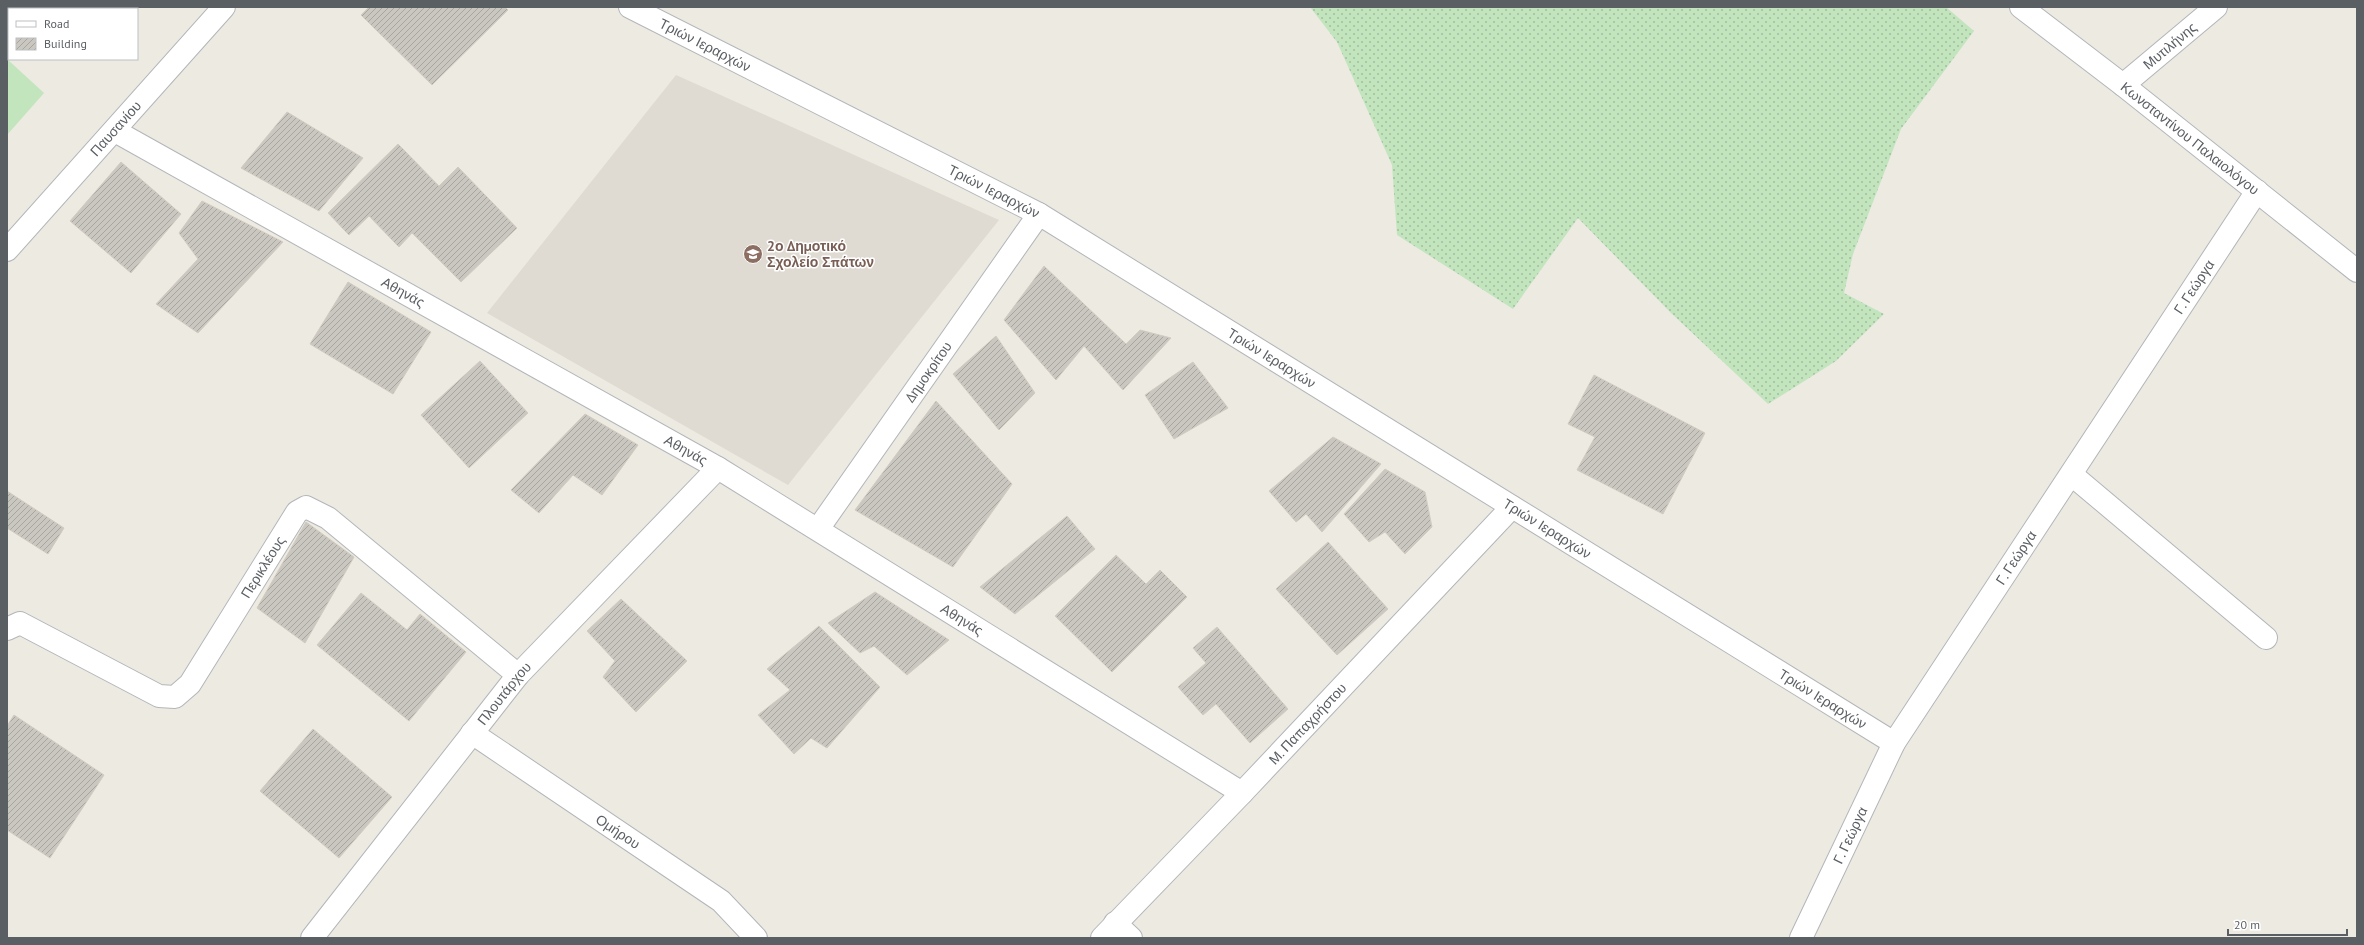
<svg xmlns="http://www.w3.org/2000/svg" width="2364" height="945" font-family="'PT Sans',sans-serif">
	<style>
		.education { fill: #dfdbd3 }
		.grass { fill: url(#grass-dots) }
		.green { fill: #c2e5be }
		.building { fill: url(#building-hatch); stroke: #d2cbc0 }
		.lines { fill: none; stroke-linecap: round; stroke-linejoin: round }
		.minor-casing { stroke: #b3b6b9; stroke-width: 24 }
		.tertiary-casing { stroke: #b3b6b9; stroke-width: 24 }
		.minor { stroke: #fff; stroke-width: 22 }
		.tertiary { stroke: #fff; stroke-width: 22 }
		.labels { text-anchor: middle; stroke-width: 3; stroke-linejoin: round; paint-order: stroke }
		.street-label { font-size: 14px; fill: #5a5f63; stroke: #fff }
		.education-label { font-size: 14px; font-weight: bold; fill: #785e54; stroke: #fff; text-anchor: start }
	</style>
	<defs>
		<pattern id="grass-dots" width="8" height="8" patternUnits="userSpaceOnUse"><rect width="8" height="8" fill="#c2e5be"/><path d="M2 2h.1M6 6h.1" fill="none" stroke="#a1bd9e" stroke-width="1.8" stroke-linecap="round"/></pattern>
		<pattern id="building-hatch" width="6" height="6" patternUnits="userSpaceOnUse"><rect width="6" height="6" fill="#cac7c1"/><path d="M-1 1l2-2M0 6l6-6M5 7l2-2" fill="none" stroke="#a7a5a0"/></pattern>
	</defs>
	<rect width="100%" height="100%" fill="#edeae2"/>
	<path class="education" d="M676,75L999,220L788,485L487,313Z"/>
	<path class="grass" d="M1310,7H1946L1974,31L1901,129L1853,254L1844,293L1884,314L1836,361L1768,404L1671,313L1578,218L1513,309L1397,235L1392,165L1337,42Z"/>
	<path class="green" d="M7,59L44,93L7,135Z"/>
	<path class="building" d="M369,7H505L508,10L432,85L361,15Z
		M287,112L363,158L319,211L241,168Z
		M398,144L439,186L458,167L517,228L461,282L412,233L399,247L369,216L349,235L328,213Z
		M121,162L181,214L131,273L70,221Z
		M202,201L283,242L198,333L156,304L198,259L179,233Z
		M1044,266L1126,344L1140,330L1171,338L1123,390L1084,346L1056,380L1004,320Z
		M348,282L431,332L393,394L310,344Z
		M996,336L1035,393L999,430L953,374Z
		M480,361L528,413L469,468L421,415Z
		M1193,362L1228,408L1174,439L1145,395Z
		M1594,375L1705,433L1663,514L1577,470L1595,437L1568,424Z
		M936,401L1012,484L953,567L855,510Z
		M585,414L638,445L602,495L573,475L539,513L511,490Z
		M1333,437L1381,464L1322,532L1306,514L1296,522L1269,491Z
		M1385,469L1425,492L1432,527L1405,554L1385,532L1369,542L1344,514Z
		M7,491L64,528L48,554L7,528Z
		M1067,516L1095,549L1015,614L980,587Z
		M306,522L354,557L305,643L257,608Z
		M1328,542L1388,609L1337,655L1276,589Z
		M1116,555L1146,584L1160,570L1187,597L1112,672L1055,616Z
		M875,592L949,640L907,675L874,646L860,653L828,623Z
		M361,593L407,630L420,614L466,652L409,721L317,645Z
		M621,599L687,661L636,712L603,677L615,661L587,631Z
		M819,626L880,687L827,748L811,738L794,754L758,715L790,690L767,669Z
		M1217,627L1288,709L1250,743L1216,704L1203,715L1178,687L1206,663L1193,648Z
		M14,715L104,775L50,858L7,830V726Z
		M313,729L392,797L339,858L260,791Z"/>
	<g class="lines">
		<defs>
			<g id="minor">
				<path id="s1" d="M630,7L1039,214L1894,743"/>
				<path id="s2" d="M2123,85L2216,7"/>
				<path id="s3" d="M115,131L718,468L1242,793"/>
				<path id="s4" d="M7,250L224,7"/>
				<path d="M2072,475L2266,638"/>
				<path id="s5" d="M818,529L1039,214"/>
				<path id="s6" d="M7,629L20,623L159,696L175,697L190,684L297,512L306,507L328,518L518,675"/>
				<path id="s7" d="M472,733L721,901L756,938"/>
				<path d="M1115,923L1131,938"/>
				<path id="s8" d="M312,938L518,675L718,468"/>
				<path id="s9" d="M1102,938L1242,793L1512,507"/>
				<path id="s10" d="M1801,938L1894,743L2257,191"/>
			</g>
			<g id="tertiary">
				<path id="s11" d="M2021,7L2123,85L2357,271"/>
			</g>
		</defs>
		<use href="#minor" class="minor-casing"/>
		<use href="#tertiary" class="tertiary-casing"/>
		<use href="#minor" class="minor"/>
		<use href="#tertiary" class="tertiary"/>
	</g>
	<defs>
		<symbol id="school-disc" viewBox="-11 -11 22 22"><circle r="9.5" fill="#8d6e63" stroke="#fff"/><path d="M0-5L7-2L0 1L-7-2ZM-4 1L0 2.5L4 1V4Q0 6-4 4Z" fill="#fff"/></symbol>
	</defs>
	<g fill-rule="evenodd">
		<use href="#school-disc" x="742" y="243" width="22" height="22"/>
	</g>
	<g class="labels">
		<g class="street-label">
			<text dy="5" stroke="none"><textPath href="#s1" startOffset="84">Τριών Ιεραρχών</textPath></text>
			<text dy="5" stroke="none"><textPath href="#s2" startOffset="61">Μυτιλήνης</textPath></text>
			<text dy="5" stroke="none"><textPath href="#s4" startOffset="163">Παυσανίου</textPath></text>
			<text dy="5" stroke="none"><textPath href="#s11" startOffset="214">Κωνσταντίνου Παλαιολόγου</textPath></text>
			<text dy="5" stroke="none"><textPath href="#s1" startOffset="408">Τριών Ιεραρχών</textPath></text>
			<text dy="5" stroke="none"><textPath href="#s10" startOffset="762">Γ. Γεώργα</textPath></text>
			<text dy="5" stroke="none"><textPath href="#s3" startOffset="330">Αθηνάς</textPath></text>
			<text dy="5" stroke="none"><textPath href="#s1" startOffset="732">Τριών Ιεραρχών</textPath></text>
			<text dy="5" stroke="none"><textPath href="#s5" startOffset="192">Δημοκρίτου</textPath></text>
			<text dy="5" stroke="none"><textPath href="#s3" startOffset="654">Αθηνάς</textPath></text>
			<text dy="5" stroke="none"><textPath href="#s1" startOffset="1056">Τριών Ιεραρχών</textPath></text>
			<text dy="5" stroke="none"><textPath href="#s10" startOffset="438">Γ. Γεώργα</textPath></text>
			<text dy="5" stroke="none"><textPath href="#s6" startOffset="345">Περικλέους</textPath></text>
			<text dy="5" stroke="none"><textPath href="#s3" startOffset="978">Αθηνάς</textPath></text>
			<text dy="5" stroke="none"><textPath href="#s8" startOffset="311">Πλουτάρχου</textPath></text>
			<text dy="5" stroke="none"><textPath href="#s1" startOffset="1380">Τριών Ιεραρχών</textPath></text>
			<text dy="5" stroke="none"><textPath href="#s9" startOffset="297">Μ. Παπαχρήστου</textPath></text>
			<text dy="5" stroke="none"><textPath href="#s7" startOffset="176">Ομήρου</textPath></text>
			<text dy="5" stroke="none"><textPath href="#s10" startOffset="114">Γ. Γεώργα</textPath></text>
		</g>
		<g class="education-label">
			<text x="767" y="251">2ο Δημοτικό<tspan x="767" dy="16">Σχολείο Σπάτων</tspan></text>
		</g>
	</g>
	<rect width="2364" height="945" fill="none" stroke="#5a5f63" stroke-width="16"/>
	<rect x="8" y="8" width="130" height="52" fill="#ffffff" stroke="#bdbfc1"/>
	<rect x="16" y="21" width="20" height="6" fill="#ffffff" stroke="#bdbfc1"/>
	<text x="44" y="28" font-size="12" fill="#5a5f63">Road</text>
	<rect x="16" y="38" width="20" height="12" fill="url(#building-hatch)" stroke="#bdbfc1"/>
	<text x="44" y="48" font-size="12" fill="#5a5f63">Building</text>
	<path d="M2228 929v6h119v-6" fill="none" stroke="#5a5f63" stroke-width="2"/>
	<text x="2234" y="929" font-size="12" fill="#5a5f63" stroke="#ffffff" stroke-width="3" paint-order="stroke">20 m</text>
</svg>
